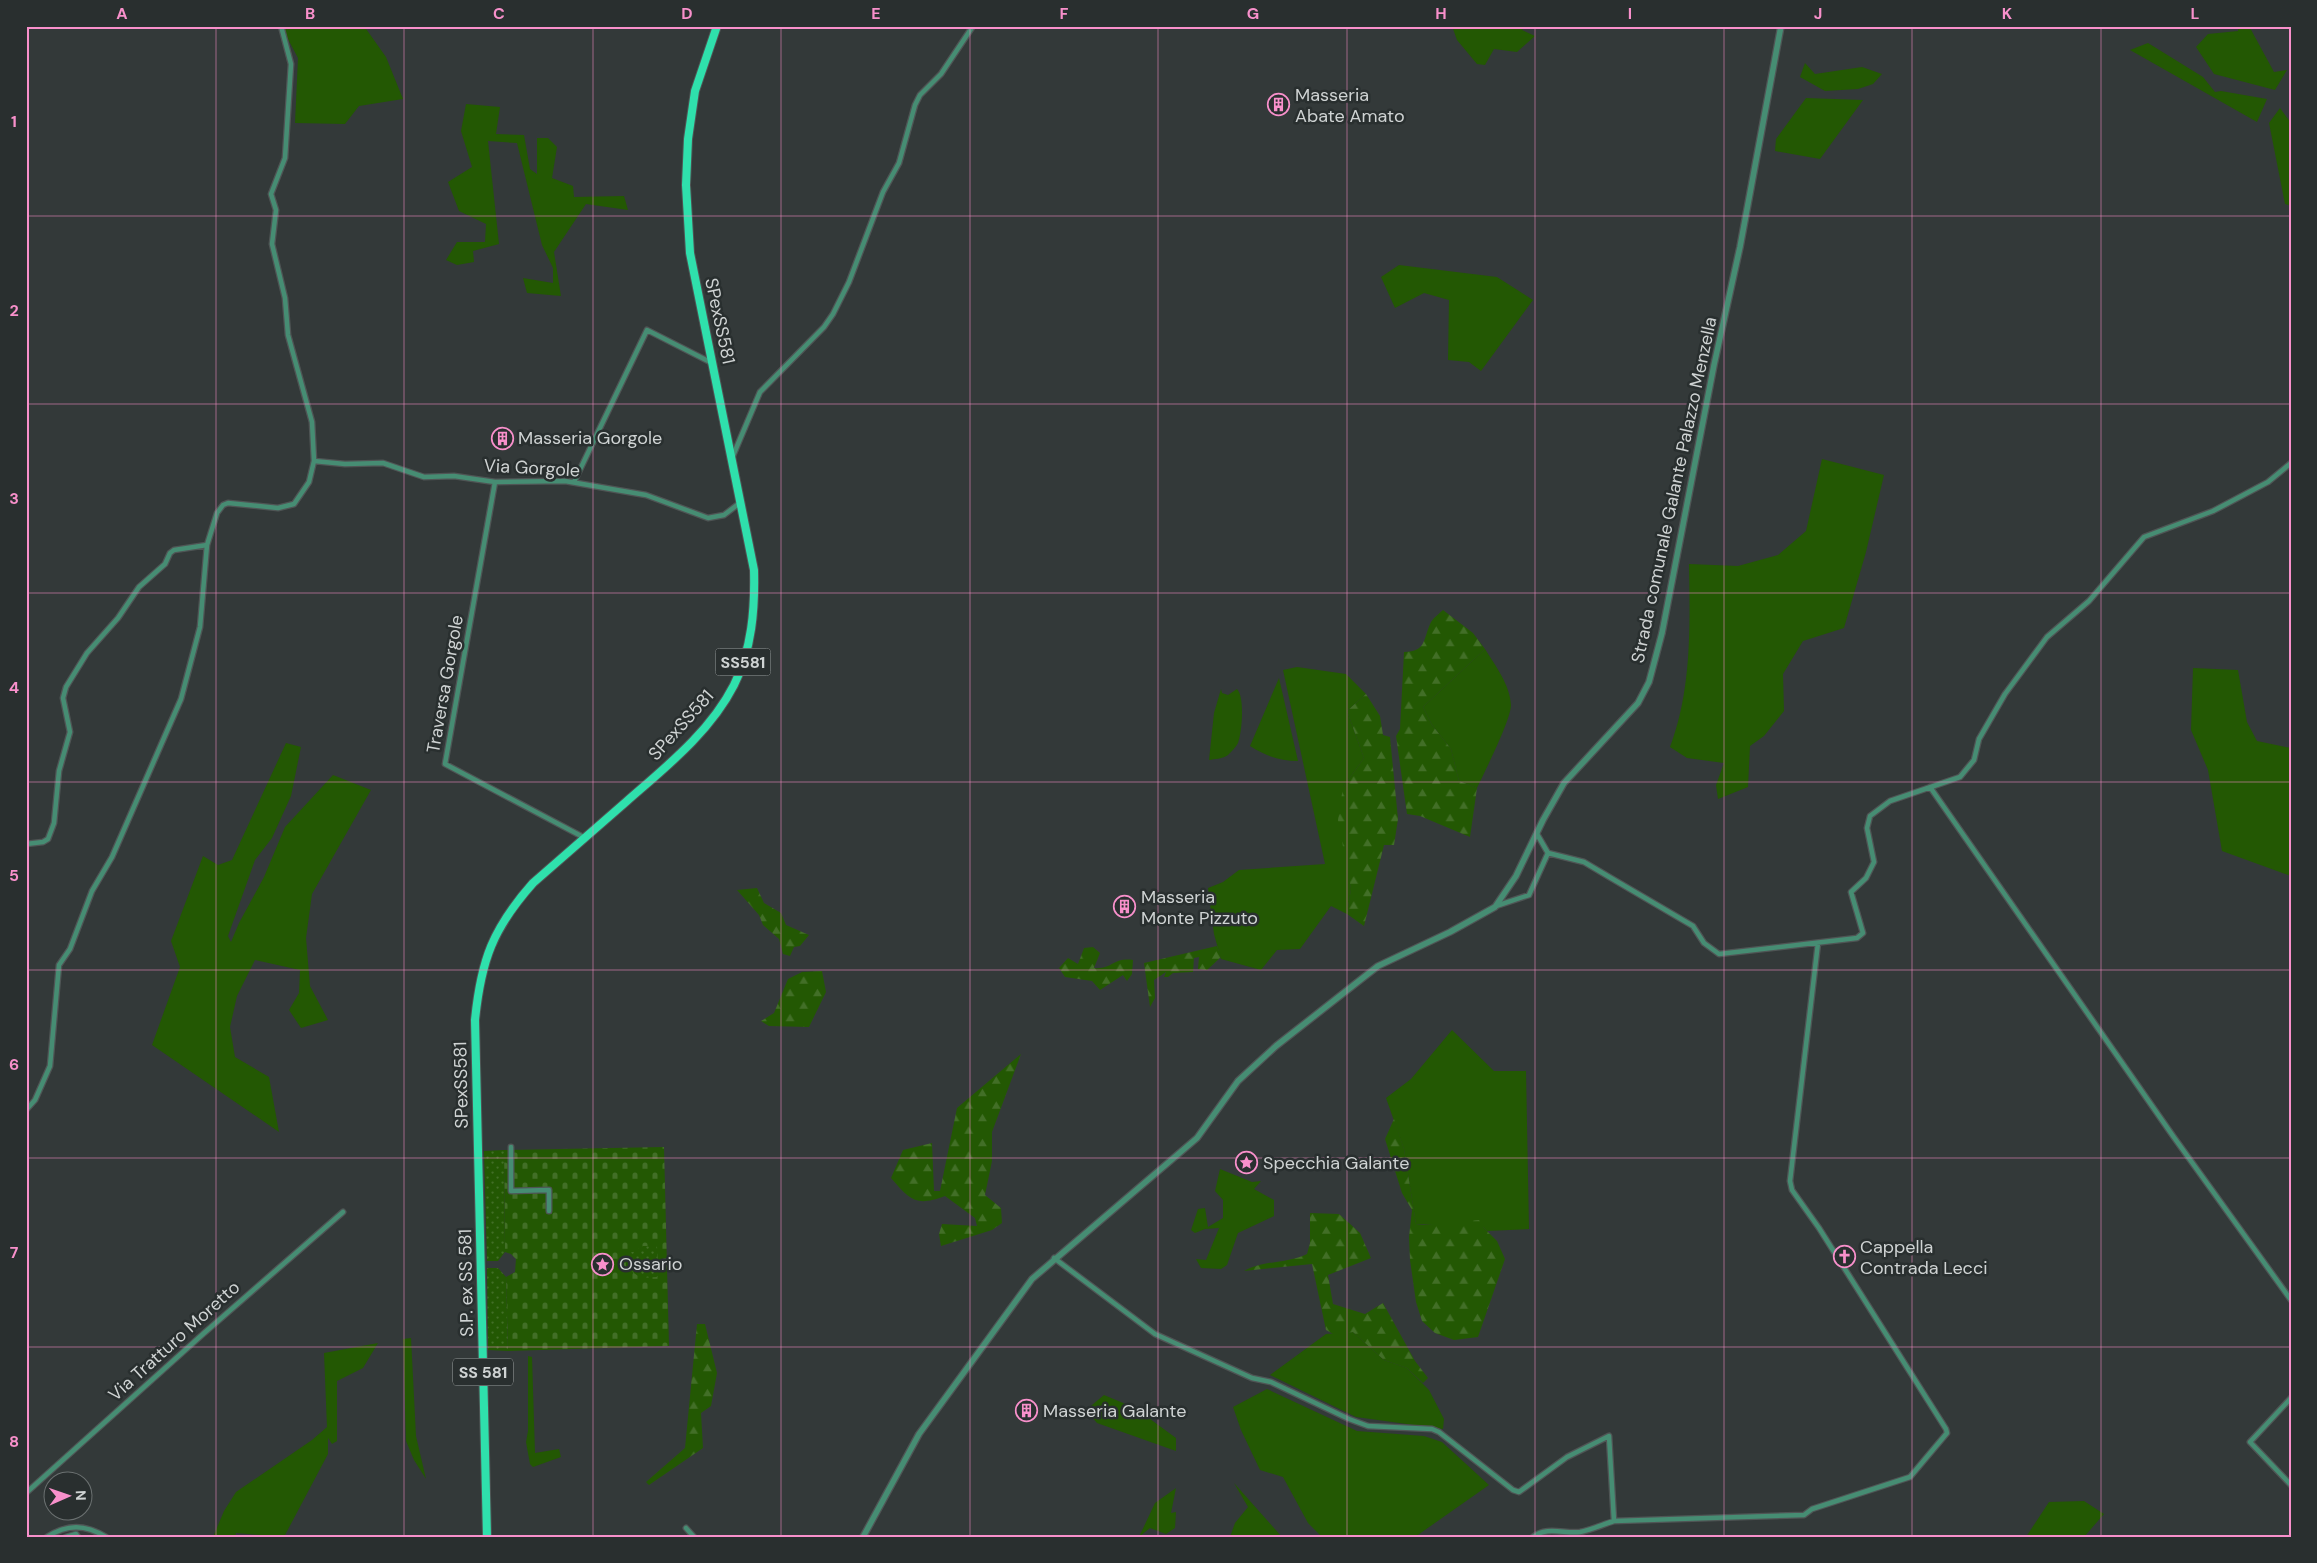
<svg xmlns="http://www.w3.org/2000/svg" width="2317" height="1563" font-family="'DM Sans',sans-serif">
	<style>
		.green { fill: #235803 }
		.forest { fill: url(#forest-firs) }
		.cemetery { fill: url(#cemetery-stones) }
		.park { fill: url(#park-dots) }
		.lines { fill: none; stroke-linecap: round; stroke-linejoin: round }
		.minor-casing { stroke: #4f5555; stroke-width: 7 }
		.tertiary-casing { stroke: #4f5555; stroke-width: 8 }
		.primary-casing { stroke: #4f5555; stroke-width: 10 }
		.minor { stroke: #468d73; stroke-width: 4.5 }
		.tertiary { stroke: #468d73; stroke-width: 5.5 }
		.primary { stroke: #2fe0ac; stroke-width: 8 }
		.grid { fill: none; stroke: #f890cb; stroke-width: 1; stroke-opacity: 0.55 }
		.labels { text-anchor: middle; stroke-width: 5; stroke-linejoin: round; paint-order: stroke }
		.shield { fill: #292f2f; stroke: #9da2a2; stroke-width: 1 }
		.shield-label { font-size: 16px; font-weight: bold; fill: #cfd3d3 }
		.poi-label { font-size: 18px; fill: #cfd3d3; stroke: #292f2f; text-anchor: start }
		.street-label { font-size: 18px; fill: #cfd3d3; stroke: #292f2f }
		.neatline { fill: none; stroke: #f890cb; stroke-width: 2 }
		.grid-label { font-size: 16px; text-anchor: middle; font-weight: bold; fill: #f890cb }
	</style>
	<defs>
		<pattern id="forest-firs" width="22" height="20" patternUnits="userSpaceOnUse" patternTransform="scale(1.25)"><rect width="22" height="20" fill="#235803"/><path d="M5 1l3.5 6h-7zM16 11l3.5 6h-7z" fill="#426f27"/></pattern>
		<pattern id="cemetery-stones" width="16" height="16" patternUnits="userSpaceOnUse" patternTransform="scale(1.25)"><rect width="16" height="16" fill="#235803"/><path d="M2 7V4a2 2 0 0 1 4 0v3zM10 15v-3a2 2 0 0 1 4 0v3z" fill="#426f27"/></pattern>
		<pattern id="park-dots" width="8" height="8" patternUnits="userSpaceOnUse" patternTransform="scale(1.25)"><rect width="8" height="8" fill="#235803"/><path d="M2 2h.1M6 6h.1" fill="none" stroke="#426f27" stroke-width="1.8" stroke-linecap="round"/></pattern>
	</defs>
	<rect width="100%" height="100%" fill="#333939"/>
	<path class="green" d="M281,26H364L386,57L403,99L359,106L345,124L295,123L298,58Z
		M1452,26H1527L1522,30L1535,36L1517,52L1494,49L1485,65L1477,64L1457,40Z
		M2238,26H2249L2274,72L2287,70L2275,90L2214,74L2196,47L2208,34L2238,31Z
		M2148,43L2203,77L2215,92L2221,91L2267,99L2257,122L2130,50Z
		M1805,63L1815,74L1862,67L1882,74L1873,84L1858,89L1825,91L1800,77Z
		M1806,98L1863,100L1820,159L1775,151L1776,139Z
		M466,104L500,107L496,134L524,135L530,169L537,174V138H548L557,147L552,178L573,186L574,197L624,196L628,210L586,204L554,252L561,296L527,293L523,278L553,283V268L542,245L517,143L488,141L499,244L473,251L474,262L457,265L446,260L457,242H485L486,224L459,211L448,182L472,167L461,131Z
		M2280,108L2291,123V206L2285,204L2269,123Z
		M1399,265L1497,277L1533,300L1481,371L1469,362L1448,360L1449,300L1424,293L1395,308L1381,277Z
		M1822,459L1884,475L1866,552L1844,628L1803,641L1783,674L1784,711L1764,736L1750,746L1748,787L1718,799L1716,785L1724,763L1687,758L1670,747C1692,689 1690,625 1689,564L1738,566L1778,555L1806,531Z
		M1485,649C1495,665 1510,685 1511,705C1511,720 1484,773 1477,788L1459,781L1451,749L1432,725L1423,707Z
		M1297,667L1346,674L1366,694L1347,711L1364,758L1343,787L1346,855L1351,889L1347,914L1331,906L1300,949L1277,950L1261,970L1221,959L1214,934L1208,888L1223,882L1239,870L1325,864L1283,670Z
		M2193,668L2238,670L2247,722L2257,741L2291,748V876L2222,851L2208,770L2191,730Z
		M1279,678L1298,761C1279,761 1266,756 1250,746Z
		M1221,689L1222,693L1228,695L1237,689C1245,697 1242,732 1238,743C1236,747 1231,752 1228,755C1223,759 1214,759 1209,760L1214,713Z
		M286,743L301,747L291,796L272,838L255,860L228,936L231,942L239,923L264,877L285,827L333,775L371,790L312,894L306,938L310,986L328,1020L301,1028L289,1010L299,993L300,970L255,960L237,996L230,1027L235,1057L269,1077L279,1132L152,1045L180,967L171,941L203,856L218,865L232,860Z
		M1452,1030L1494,1071H1526L1529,1229L1487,1231L1483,1227L1416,1224L1404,1149L1386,1098L1411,1079Z
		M1220,1169L1252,1182L1261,1181L1254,1189L1274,1200V1216L1238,1233L1227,1265L1221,1269L1201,1268L1196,1259L1206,1260L1219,1228L1205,1229L1195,1233L1191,1230L1198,1209L1205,1208L1208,1227L1223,1218V1200L1215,1191Z
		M1353,1332L1384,1360L1407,1368L1429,1390L1444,1419L1443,1429L1356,1417L1270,1375L1326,1334Z
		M411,1338L416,1436L426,1479L414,1460L406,1441L403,1339Z
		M378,1343L363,1368L337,1381V1441L332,1444L328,1438V1454L284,1537L236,1533L235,1537H213L224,1511L236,1492L312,1440L327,1427L324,1353Z
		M528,1356L532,1357L535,1453L559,1449L561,1457L533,1467L530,1464L526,1442L528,1431Z
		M1267,1389L1357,1431L1424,1436L1442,1442L1489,1485L1415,1537H1322L1308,1523L1283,1477L1260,1470L1241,1430L1233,1407Z
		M1104,1395L1135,1408L1176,1438V1451L1097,1423L1086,1410Z
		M1234,1483L1282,1537H1230L1235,1523L1248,1507Z
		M1176,1488L1171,1513L1176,1512L1175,1528L1166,1534L1150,1528L1139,1537L1155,1503Z
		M2084,1501L2104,1514L2084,1537H2026L2049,1502Z"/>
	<path class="forest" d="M1443,610L1473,633L1485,649L1423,707L1432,725L1451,749L1459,781L1477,788L1470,837L1420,816L1407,814L1396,736L1400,729L1404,652C1427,652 1423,638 1431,622C1434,617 1439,614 1443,610Z
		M1366,694L1380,716L1383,735L1390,737L1398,819L1394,845H1384L1364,926L1347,914L1351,889L1338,820L1343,787L1364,758L1347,711Z
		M757,888L764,903L781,913L786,925L809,935L800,946L794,947L790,956L783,954L779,939L763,925L759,915L737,890Z
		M1217,946L1221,957L1207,970L1198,969L1199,957L1194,958L1193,972L1173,973L1168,977H1164L1166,972L1154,980L1155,998L1150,1007L1144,963Z
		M1093,947L1100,953L1094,968C1112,970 1113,957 1133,960L1132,974L1127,981L1123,975L1100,990L1092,981L1065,977L1059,968L1068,958L1078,964L1084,948Z
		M822,971L826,992L809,1027L769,1026L761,1021L774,1013L788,979L802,972Z
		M1021,1054L992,1132V1161L985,1195L1001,1208L1002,1223L992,1230L941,1246L939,1234L942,1224L977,1226L975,1218L945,1196C916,1207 910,1200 891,1178L903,1150L932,1143L934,1191H940L957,1108Z
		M1394,1119L1404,1149L1416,1224L1423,1225L1479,1220L1483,1227L1497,1241L1505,1259L1478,1337L1454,1340L1435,1333L1422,1321L1416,1302L1410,1260L1409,1237L1412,1210L1402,1193L1385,1139Z
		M1310,1213L1339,1214L1360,1233L1371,1258L1328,1275L1333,1304L1365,1314L1383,1303L1415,1361L1428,1378L1423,1383L1407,1368L1384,1360L1353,1332L1335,1335L1326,1330L1312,1264L1244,1271C1263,1260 1287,1264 1307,1254L1310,1243Z
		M697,1324H705L717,1373L711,1406L701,1413L703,1448L649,1485L646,1482L685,1448Z"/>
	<path class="cemetery" d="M664,1147L669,1346L508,1351L506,1277L515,1272L516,1259L511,1254L505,1252L504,1150Z"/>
	<path class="park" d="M504,1150L505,1252L498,1261H487L484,1151Z
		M643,1246H657L658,1277L641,1278L631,1271L626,1272V1252H633Z
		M487,1268H498L506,1277L508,1351L488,1350Z"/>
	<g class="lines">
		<defs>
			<path id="minor" d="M732,458L760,392L824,327L833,314L849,282L883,192L899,163L915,105L920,95L941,74L973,26
				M314,461L345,464L383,463L424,477L454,476L495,482L565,481L646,495L708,518L724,515L741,502
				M495,482L445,764L585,838
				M574,482L647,330L712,363
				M1930,787L2173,1136L2291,1300
				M1537,834L1548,853
				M26,844L43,842L48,839L54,823L59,771L70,732L63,698L66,687L87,653L118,618L139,587L165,564L170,553L174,550L207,545
				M1496,906L1529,895L1548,853L1584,862L1611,878L1693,926L1704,943L1719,954L1857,938L1863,933L1851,892L1866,878L1874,862L1867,828L1870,816L1890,801L1960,777L1974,760L1979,739L2005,694L2047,637L2089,601L2144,537L2213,511L2268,482L2291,463
				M26,1110L35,1100L50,1066L59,965L70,949L92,891L112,857L181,699L200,627L207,545L217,513L223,505L228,503L278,508L294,504L309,482L314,461L312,422L288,335L285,298L272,244L276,210L271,194L285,158L291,64L281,26
				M511,1147V1191L549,1190V1211
				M1054,1258L1155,1334L1252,1378L1271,1382L1349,1419L1368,1426L1432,1429L1439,1432L1513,1490L1519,1492L1567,1457L1609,1436L1614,1521L1804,1515L1812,1509L1910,1477L1947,1433L1946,1429L1819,1228L1792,1190L1790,1181L1818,943
				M664,1262H669
				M2291,1398L2250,1442L2291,1485
				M26,1493L203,1334L343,1212
				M686,1528L694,1537
				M47,1537C67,1524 85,1524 106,1537
				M66,1537L76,1534L78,1537
				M1533,1537C1546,1526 1565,1534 1580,1532C1591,1530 1604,1524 1614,1521"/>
			<path id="tertiary" d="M863,1537L919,1434L1032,1279L1197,1138L1238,1081L1276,1046L1378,966L1450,932L1495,907L1516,876L1543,820L1564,783L1638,703L1649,682L1662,633L1714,365L1740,247L1781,26"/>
			<path id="primary" d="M487,1537L475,1020C481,960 493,928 533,883C564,856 596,828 627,801C667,766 710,732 734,685C752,649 755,609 754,570L690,253L686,185L688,139L695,91L717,26"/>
		</defs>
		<use href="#minor" class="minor-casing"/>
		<use href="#tertiary" class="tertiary-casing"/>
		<use href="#primary" class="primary-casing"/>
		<use href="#minor" class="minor"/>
		<use href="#tertiary" class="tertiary"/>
		<use href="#primary" class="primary"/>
	</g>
	<path class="grid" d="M216,26V1537M404,26V1537M593,26V1537M781,26V1537M970,26V1537M1158,26V1537M1347,26V1537M1535,26V1537M1724,26V1537M1912,26V1537M2101,26V1537M26,216H2291M26,404H2291M26,593H2291M26,782H2291M26,970H2291M26,1158H2291M26,1347H2291"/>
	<defs>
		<symbol id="building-ring" viewBox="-11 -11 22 22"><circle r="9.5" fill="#292f2f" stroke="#f890cb" stroke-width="1.5"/><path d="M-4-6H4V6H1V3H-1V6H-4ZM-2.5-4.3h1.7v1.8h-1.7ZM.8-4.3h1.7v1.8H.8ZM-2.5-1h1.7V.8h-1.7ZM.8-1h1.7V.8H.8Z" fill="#f890cb"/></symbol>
		<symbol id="sight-ring" viewBox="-11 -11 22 22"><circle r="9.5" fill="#292f2f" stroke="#f890cb" stroke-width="1.5"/><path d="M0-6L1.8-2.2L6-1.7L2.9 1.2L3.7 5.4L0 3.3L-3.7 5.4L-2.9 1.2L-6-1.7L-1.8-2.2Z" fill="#f890cb"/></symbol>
		<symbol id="church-ring" viewBox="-11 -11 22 22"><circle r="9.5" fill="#292f2f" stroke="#f890cb" stroke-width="1.5"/><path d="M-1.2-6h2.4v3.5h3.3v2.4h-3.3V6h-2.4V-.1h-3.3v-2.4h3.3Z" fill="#f890cb"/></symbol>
	</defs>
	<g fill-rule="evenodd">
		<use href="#building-ring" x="1266" y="92" width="25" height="25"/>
		<use href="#building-ring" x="490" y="426" width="25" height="25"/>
		<use href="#building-ring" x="1112" y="894" width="25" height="25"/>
		<use href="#sight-ring" x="1234" y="1150" width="25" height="25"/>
		<use href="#church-ring" x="1832" y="1244" width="25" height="25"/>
		<use href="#sight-ring" x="590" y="1252" width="25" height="25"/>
		<use href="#building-ring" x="1014" y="1398" width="25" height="25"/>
	</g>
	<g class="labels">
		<g class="shield">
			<rect x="715.5" y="648.5" width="55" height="27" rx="4"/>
			<rect x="453" y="1358.5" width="60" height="27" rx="4"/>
		</g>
		<g class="shield-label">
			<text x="743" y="668">SS581</text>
			<text x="483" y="1378">SS 581</text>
		</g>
		<g class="poi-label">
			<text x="1295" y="101">Masseria<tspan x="1295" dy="21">Abate Amato</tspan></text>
			<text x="518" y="444">Masseria Gorgole</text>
			<text x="1141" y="903">Masseria<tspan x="1141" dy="21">Monte Pizzuto</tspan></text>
			<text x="1263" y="1169">Specchia Galante</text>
			<text x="1860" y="1253">Cappella<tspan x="1860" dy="21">Contrada Lecci</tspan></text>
			<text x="619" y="1270">Ossario</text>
			<text x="1043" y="1417">Masseria Galante</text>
		</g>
		<g class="street-label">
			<text transform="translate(720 321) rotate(78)" y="6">SPexSS581</text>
			<text transform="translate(532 468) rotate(3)" y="6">Via Gorgole</text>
			<text transform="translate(1674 490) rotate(-78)" y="6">Strada comunale Galante Palazzo Menzella</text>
			<text transform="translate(445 684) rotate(-80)" y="6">Traversa Gorgole</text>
			<text transform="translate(681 725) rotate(-48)" y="6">SPexSS581</text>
			<text transform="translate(461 1085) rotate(-91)" y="6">SPexSS581</text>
			<text transform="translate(466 1283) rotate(-91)" y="6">S.P. ex SS 581</text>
			<text transform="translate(174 1341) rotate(-42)" y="6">Via Tratturo Moretto</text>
		</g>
	</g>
	<rect width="2317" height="1563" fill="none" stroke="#292f2f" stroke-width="55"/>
	<g transform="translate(68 1496) rotate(88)"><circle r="24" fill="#292f2f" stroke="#6b7171"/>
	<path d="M0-4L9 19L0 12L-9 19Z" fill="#f890cb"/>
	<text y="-8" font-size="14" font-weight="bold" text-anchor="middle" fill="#cfd3d3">N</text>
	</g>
	<rect x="28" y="28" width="2262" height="1508" class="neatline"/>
	<g class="grid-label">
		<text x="122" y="19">A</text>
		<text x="310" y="19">B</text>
		<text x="499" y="19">C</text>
		<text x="687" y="19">D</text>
		<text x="876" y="19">E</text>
		<text x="1064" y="19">F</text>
		<text x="1253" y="19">G</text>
		<text x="1441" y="19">H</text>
		<text x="1630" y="19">I</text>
		<text x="1818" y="19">J</text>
		<text x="2007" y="19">K</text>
		<text x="2195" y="19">L</text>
		<text x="14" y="127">1</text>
		<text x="14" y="316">2</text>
		<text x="14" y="504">3</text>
		<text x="14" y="693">4</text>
		<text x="14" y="881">5</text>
		<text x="14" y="1070">6</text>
		<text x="14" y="1258">7</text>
		<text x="14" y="1447">8</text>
	</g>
</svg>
